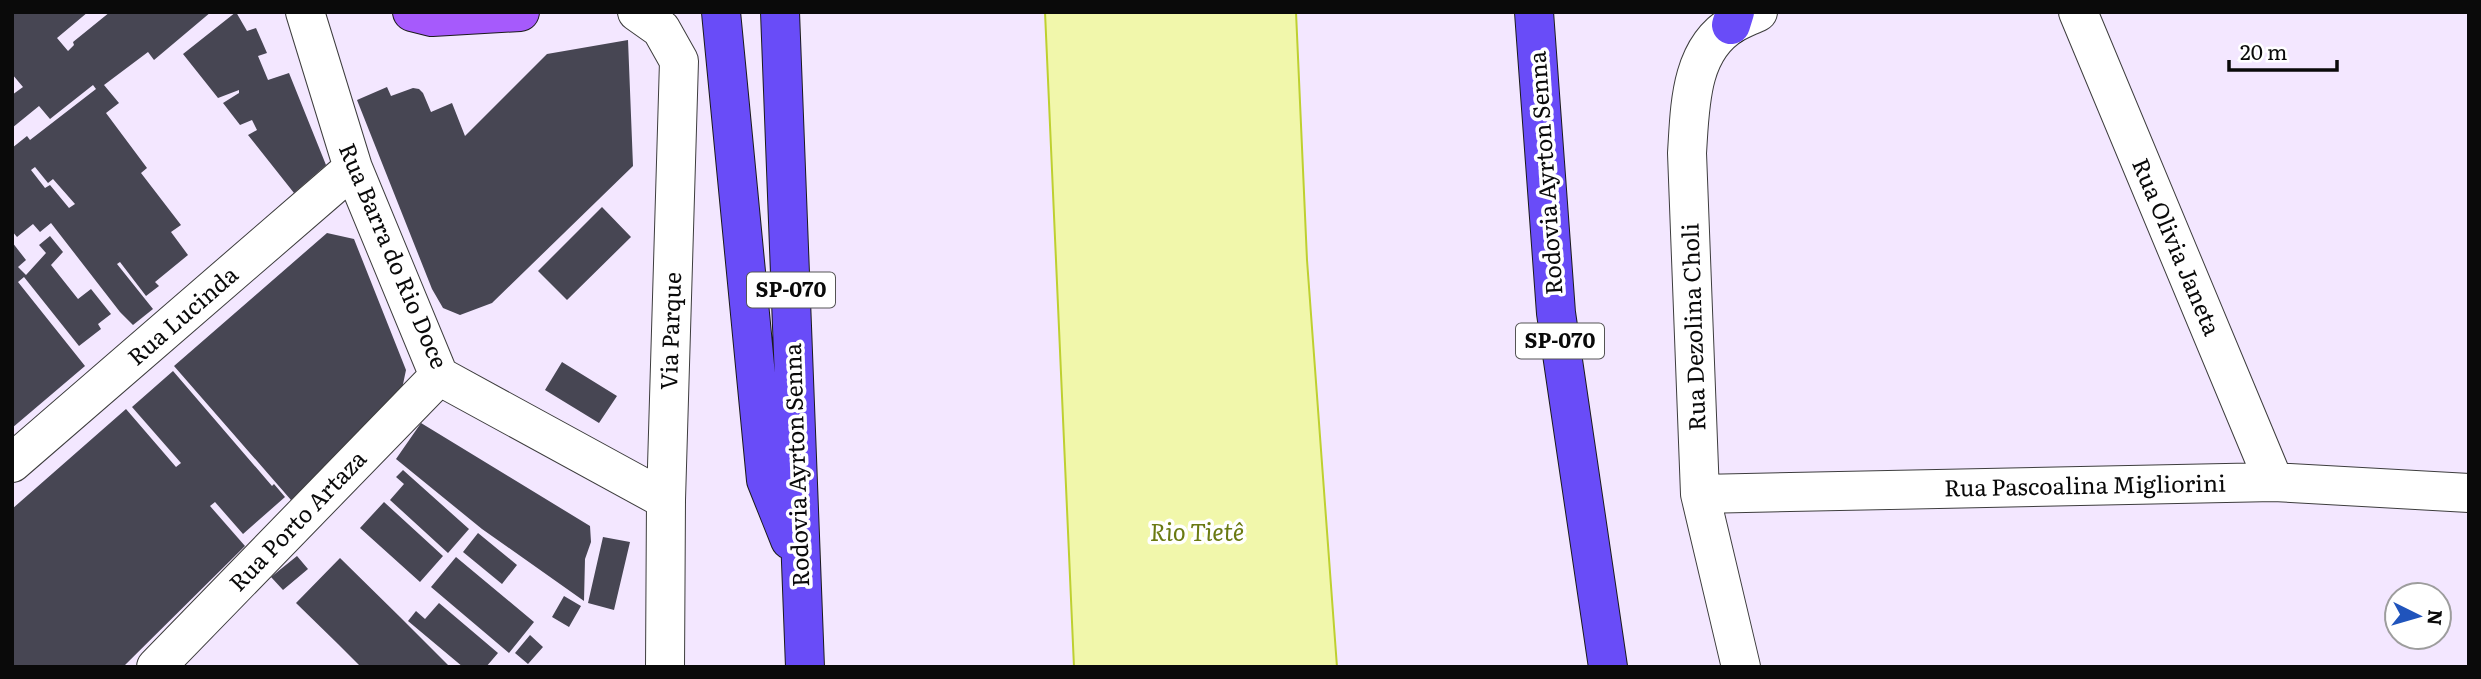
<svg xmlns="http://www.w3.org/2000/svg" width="2481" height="679" font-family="Literata,serif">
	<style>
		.water { fill: #f1f7ab; stroke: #bed030; stroke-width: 2 }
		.building { fill: #474653; fill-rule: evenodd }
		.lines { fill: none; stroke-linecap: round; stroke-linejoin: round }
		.minor-casing { stroke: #3d3d3d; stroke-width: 40 }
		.major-casing { stroke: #1b1b1b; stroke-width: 40 }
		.highway-casing { stroke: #1b1b1b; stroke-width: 40 }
		.minor { stroke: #fff; stroke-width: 38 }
		.major { stroke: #a65afc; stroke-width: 38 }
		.highway { stroke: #694cf8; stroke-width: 38 }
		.labels { text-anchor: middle; stroke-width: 7; stroke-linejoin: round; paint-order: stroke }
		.shield { fill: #fff; stroke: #545454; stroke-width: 2 }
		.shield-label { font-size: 21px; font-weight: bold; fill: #0a0a0a }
		.street-label { font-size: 23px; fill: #0a0a0a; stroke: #fff }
		.water-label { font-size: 24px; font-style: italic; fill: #6a7a12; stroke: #fff }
	</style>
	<rect width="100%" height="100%" fill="#f3e7ff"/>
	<path class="water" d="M1045,12H1296L1307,260L1337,667H1074Z"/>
	<path class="building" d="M12,12H88L57,38L68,51L74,45L73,42L110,12H211L154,60L148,52L104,85L119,103L106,113L147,168L141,173L181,225L171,232L188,255L155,282L159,286L146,296L120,262L117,264L153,309L133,325L120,312L51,223L40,232L33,224L17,237L12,231V148L27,136L30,140L96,89L93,85L50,119L39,106L12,128V95L23,87L12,74ZM35,167L48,183L53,179L75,204L69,208L50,185L45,188L31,170Z
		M236,12L247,31L256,28L267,53L258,56L268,80L289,73L326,165L294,193L248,135L257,130L252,120L240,125L223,103L239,93V90L218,98L183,54Z
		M628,40L633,166L492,303L460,315L443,308L432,289L357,100L387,87L391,96L413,88L419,89L423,93L431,112L452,103L465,136L547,54Z
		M602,207L631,237L567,300L538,271Z
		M327,233L354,239L406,370L402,389L291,500L174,366Z
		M50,236L63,252L51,265L78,299L91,289L111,314L98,324L101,329L79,346L24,277L18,282L85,366L12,428V242L26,260L18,267L26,275L46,253L39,245Z
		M562,362L617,396L599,423L545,390Z
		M173,371L272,486L274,484L285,497L243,534L215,502L210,506L245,546L123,667H12V509L126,409L176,467L181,463L132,407Z
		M421,423L590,526L591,542L585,559L584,601L482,529L396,459Z
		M403,470L469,529L448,553L390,500L404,484L396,477Z
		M384,502L443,556L420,582L360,528Z
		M478,533L517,565L502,584L463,552Z
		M603,537L630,542L614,610L588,603Z
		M297,556L308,569L283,590L271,577Z
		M456,557L534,622L509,653L431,587Z
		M340,558L400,617L450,667H361L338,644L296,603Z
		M564,596L581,606L569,627L552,617Z
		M439,603L498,653L486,667H463L408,621L416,611L425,619Z
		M530,635L543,647L528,664L515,653Z"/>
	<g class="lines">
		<defs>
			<path id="minor" d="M305,12L353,168L439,376L666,500
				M637,12L661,29L679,61L666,500L665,667
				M2078,12L2274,482
				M12,463L353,168
				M1700,494L2274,482L2469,493
				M156,667L439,376
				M1741,667L1700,494L1687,153C1690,109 1689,50 1733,24C1741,19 1750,16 1758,12"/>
			<path id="major" d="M412,12L432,17L520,12"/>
			<path id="highway" d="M721,12L766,480L790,540
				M780,12L805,667
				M1534,12L1556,313L1608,667
				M1731,25L1735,12"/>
		</defs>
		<use href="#minor" class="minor-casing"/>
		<use href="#major" class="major-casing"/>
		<use href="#highway" class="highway-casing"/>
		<use href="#minor" class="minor"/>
		<use href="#major" class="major"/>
		<use href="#highway" class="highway"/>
	</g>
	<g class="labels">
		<g class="shield">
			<rect x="747" y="272.5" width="88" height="35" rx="5"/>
			<rect x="1516" y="323.5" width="88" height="35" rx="5"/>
		</g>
		<g class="shield-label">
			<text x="791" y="297">SP-070</text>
			<text x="1560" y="348">SP-070</text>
		</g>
		<g class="street-label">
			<text transform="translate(1546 173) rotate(-94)" y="8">Rodovia Ayrton Senna</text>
			<text transform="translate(2176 247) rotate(67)" y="8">Rua Olivia Janeta</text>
			<text transform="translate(393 256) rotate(67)" y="8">Rua Barra do Rio Doce</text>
			<text transform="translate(183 316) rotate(-41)" y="8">Rua Lucinda</text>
			<text transform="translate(1694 327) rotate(-92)" y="8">Rua Dezolina Choli</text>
			<text transform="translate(671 331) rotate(-88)" y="8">Via Parque</text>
			<text transform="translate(797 465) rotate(-92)" y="8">Rodovia Ayrton Senna</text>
			<text transform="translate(2085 486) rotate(-1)" y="8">Rua Pascoalina Migliorini</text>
			<text transform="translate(298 521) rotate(-46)" y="8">Rua Porto Artaza</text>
		</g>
		<g class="water-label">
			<text x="1197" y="541">Rio Tietê</text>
		</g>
	</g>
	<rect width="2481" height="679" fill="none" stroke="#0a0a0a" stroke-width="28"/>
	<g transform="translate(2418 616) rotate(95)"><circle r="33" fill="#ffffff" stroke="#9d9d9d" stroke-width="2"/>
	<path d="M0-5L12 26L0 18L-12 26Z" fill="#2054bc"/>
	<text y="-10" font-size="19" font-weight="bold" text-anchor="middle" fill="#0a0a0a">N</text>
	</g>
	<path d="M2229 60v10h108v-10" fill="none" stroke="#0a0a0a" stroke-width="3.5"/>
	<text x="2240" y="60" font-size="21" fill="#0a0a0a" stroke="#ffffff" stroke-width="5" paint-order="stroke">20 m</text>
</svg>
